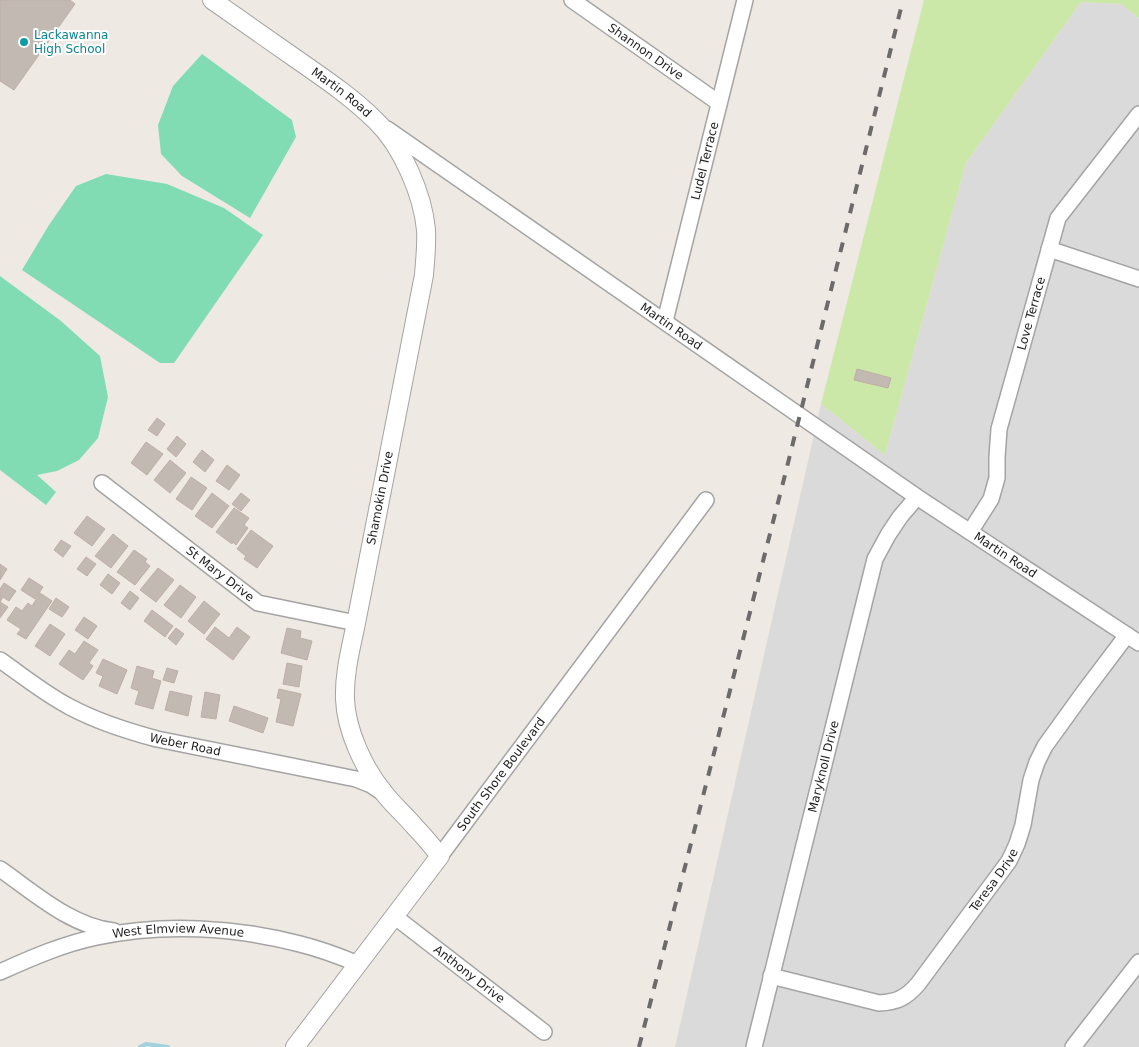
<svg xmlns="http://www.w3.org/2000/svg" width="1139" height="1047" font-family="'DejaVu Sans',sans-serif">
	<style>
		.residential { fill: #dbdada }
		.grass { fill: #cbe8a9 }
		.pitch { fill: #81dcb4 }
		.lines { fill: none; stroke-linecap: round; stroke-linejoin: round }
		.stream { stroke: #a3d1db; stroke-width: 4 }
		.building { fill: #c2b9b2; stroke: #bfafa5 }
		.minor-casing { stroke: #a4a4a4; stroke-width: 18 }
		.tertiary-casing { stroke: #a4a4a4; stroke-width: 20 }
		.minor { stroke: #fff; stroke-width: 15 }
		.tertiary { stroke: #fff; stroke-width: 18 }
		.rail { stroke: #6b6b6b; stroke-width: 4; stroke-dasharray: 10 10; stroke-linecap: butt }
		.culture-dot { fill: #0f9aa8; stroke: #fff; stroke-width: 2 }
		.labels { text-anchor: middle; stroke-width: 4; stroke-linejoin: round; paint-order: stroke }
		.culture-label { font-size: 12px; fill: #0d838f; stroke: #fff; text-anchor: start }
		.street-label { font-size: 12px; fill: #1d1d1d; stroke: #fff }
	</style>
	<rect width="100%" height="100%" fill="#eee9e3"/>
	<path class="residential" d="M1081,2L1121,4L1139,18V1047H675L821,404L885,455L966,163Z"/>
	<path class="grass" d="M924,0H1139V18L1121,4L1081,2L966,163L885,455L821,404Z"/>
	<path class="pitch" d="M202,54L292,120L296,137L250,218L182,176L161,154L158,125L173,86Z
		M106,174L167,184L224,208L263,235L174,363H160L22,270L49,225L76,186Z
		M0,276L61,321L100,356L108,397L98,438L79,460L57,471L37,475L56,492L46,505L0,470Z"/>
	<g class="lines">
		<path class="stream" d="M140,1047L146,1044L168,1047"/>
	</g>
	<path class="building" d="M0,0H70L75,4L14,90L0,81Z
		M857,369L891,378L888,388L854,380Z
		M157,418L165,424L157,436L148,430Z
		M177,436L186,444L176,457L167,449Z
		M146,442L163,454L147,475L131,463Z
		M202,450L214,460L205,472L193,462Z
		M170,460L186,473L170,493L154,480Z
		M227,465L240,475L229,490L216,481Z
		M191,477L207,488L192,510L176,499Z
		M212,493L229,506L212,528L195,516Z
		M241,493L250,500L241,511L232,504Z
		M234,508L249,518L244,525L248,528L236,545L233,542L232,544L216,532Z
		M87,516L105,529L92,546L74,533Z
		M251,530L273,546L257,568L244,559L246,556L237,549Z
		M113,534L128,546L111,568L95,556Z
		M61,540L71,546L63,557L54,550Z
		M134,550L147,559L145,562L150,566L135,585L117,572Z
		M86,557L96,564L87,576L77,569Z
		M0,564L7,569L0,580Z
		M158,568L174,580L156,602L140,590Z
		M108,574L120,583L112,594L100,585Z
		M29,578L43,587L35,599L21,590Z
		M4,583L16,591L9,601L3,597L0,602L8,607L0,618V589Z
		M180,585L196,597L181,618L164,605Z
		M130,591L139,598L130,610L121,603Z
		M40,593L52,601L26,639L17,634L21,629L7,620L16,607L22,611L28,603L32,606Z
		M56,598L69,607L62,617L49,609Z
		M204,601L220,614L204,634L188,621Z
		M152,610L173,626L165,637L144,621Z
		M84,617L97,626L88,639L75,630Z
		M50,624L65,634L50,656L35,646Z
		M215,627L229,638L237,627L250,637L233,660L206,639Z
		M176,628L184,634L176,645L168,638Z
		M287,628L301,631L300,638L312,641L307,660L281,653Z
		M84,641L98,650L89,663L93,666L83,680L59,664L69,650L75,654Z
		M103,659L127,670L117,694L99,686L103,676L96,673Z
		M287,663L302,666L299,687L283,684Z
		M137,666L154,671L152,678L161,681L153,709L135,704L139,691L131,688Z
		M167,668L178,671L174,683L163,680Z
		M279,689L301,694L293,726L276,722L281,699L277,698Z
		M170,691L192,696L188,716L165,710Z
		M205,692L220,695L216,719L201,717Z
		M234,706L268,718L263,733L229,721Z"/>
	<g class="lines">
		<defs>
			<g id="minor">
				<path id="s1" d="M572,0L719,103"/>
				<path id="s2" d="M387,129L917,497L1139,643"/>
				<path d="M1049,249L1139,279"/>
				<path id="s3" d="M665,321L745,0"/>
				<path id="s4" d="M102,483L258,603L356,623"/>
				<path id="s5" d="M970,532L991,499L997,478V457L999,429L1058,218L1139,114"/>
				<path id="s6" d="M0,660C23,676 45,694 70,707C98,722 127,731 157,739L356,779L371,785L383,793"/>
				<path id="s7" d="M440,856L706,500"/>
				<path d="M0,869C33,892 72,927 114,931"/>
				<path id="s8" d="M394,916L544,1032"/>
				<path id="s9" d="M0,972C31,958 63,944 97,937C163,923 235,927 300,944C320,949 339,956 358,964"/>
				<path id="s10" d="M771,976L879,1003C897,1002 906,998 918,984L1009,861L1017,844L1023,825L1031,780L1037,762L1045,746L1084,692L1127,635"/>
				<path id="s11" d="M754,1047L875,559L888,535L900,517L917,497"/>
				<path d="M1073,1047L1139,962"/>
			</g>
			<g id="tertiary">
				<path id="s12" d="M212,0C242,21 272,42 302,63C328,81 354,99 376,121C402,146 423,195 426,230C427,245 425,260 424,275L356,623C351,648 344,673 345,699C346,730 364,769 384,793C393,805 405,815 415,827C424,836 432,846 440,856L295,1047"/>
			</g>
		</defs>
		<use href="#minor" class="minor-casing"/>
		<use href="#tertiary" class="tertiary-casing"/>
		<use href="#minor" class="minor"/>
		<use href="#tertiary" class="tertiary"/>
		<path class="rail" d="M639,1047L785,475L903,0"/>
	</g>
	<circle class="culture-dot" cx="24" cy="42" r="5"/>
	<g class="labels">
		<g class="culture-label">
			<text x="34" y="39">Lackawanna<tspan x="34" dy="14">High School</tspan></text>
		</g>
		<g class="street-label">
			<text dy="4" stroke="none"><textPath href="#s1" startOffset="90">Shannon Drive</textPath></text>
			<text dy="4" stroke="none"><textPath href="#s12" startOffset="159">Martin Road</textPath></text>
			<text dy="4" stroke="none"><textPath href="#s3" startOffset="165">Ludel Terrace</textPath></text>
			<text dy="4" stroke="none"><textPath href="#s5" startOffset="230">Love Terrace</textPath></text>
			<text dy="4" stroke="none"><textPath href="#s2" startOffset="346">Martin Road</textPath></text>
			<text transform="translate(380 498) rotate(-79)" y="4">Shamokin Drive</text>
			<text dy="4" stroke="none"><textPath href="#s2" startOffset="751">Martin Road</textPath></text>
			<text dy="4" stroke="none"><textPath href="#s4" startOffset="149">St Mary Drive</textPath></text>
			<text dy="4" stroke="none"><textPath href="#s6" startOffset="206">Weber Road</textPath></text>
			<text dy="4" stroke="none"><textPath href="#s11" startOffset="289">Maryknoll Drive</textPath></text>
			<text dy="4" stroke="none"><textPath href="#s7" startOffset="102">South Shore Boulevard</textPath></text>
			<text dy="4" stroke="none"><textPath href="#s10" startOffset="285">Teresa Drive</textPath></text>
			<text dy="4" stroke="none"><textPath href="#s9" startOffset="185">West Elmview Avenue</textPath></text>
			<text dy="4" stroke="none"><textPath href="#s8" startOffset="95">Anthony Drive</textPath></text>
		</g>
	</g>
</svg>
